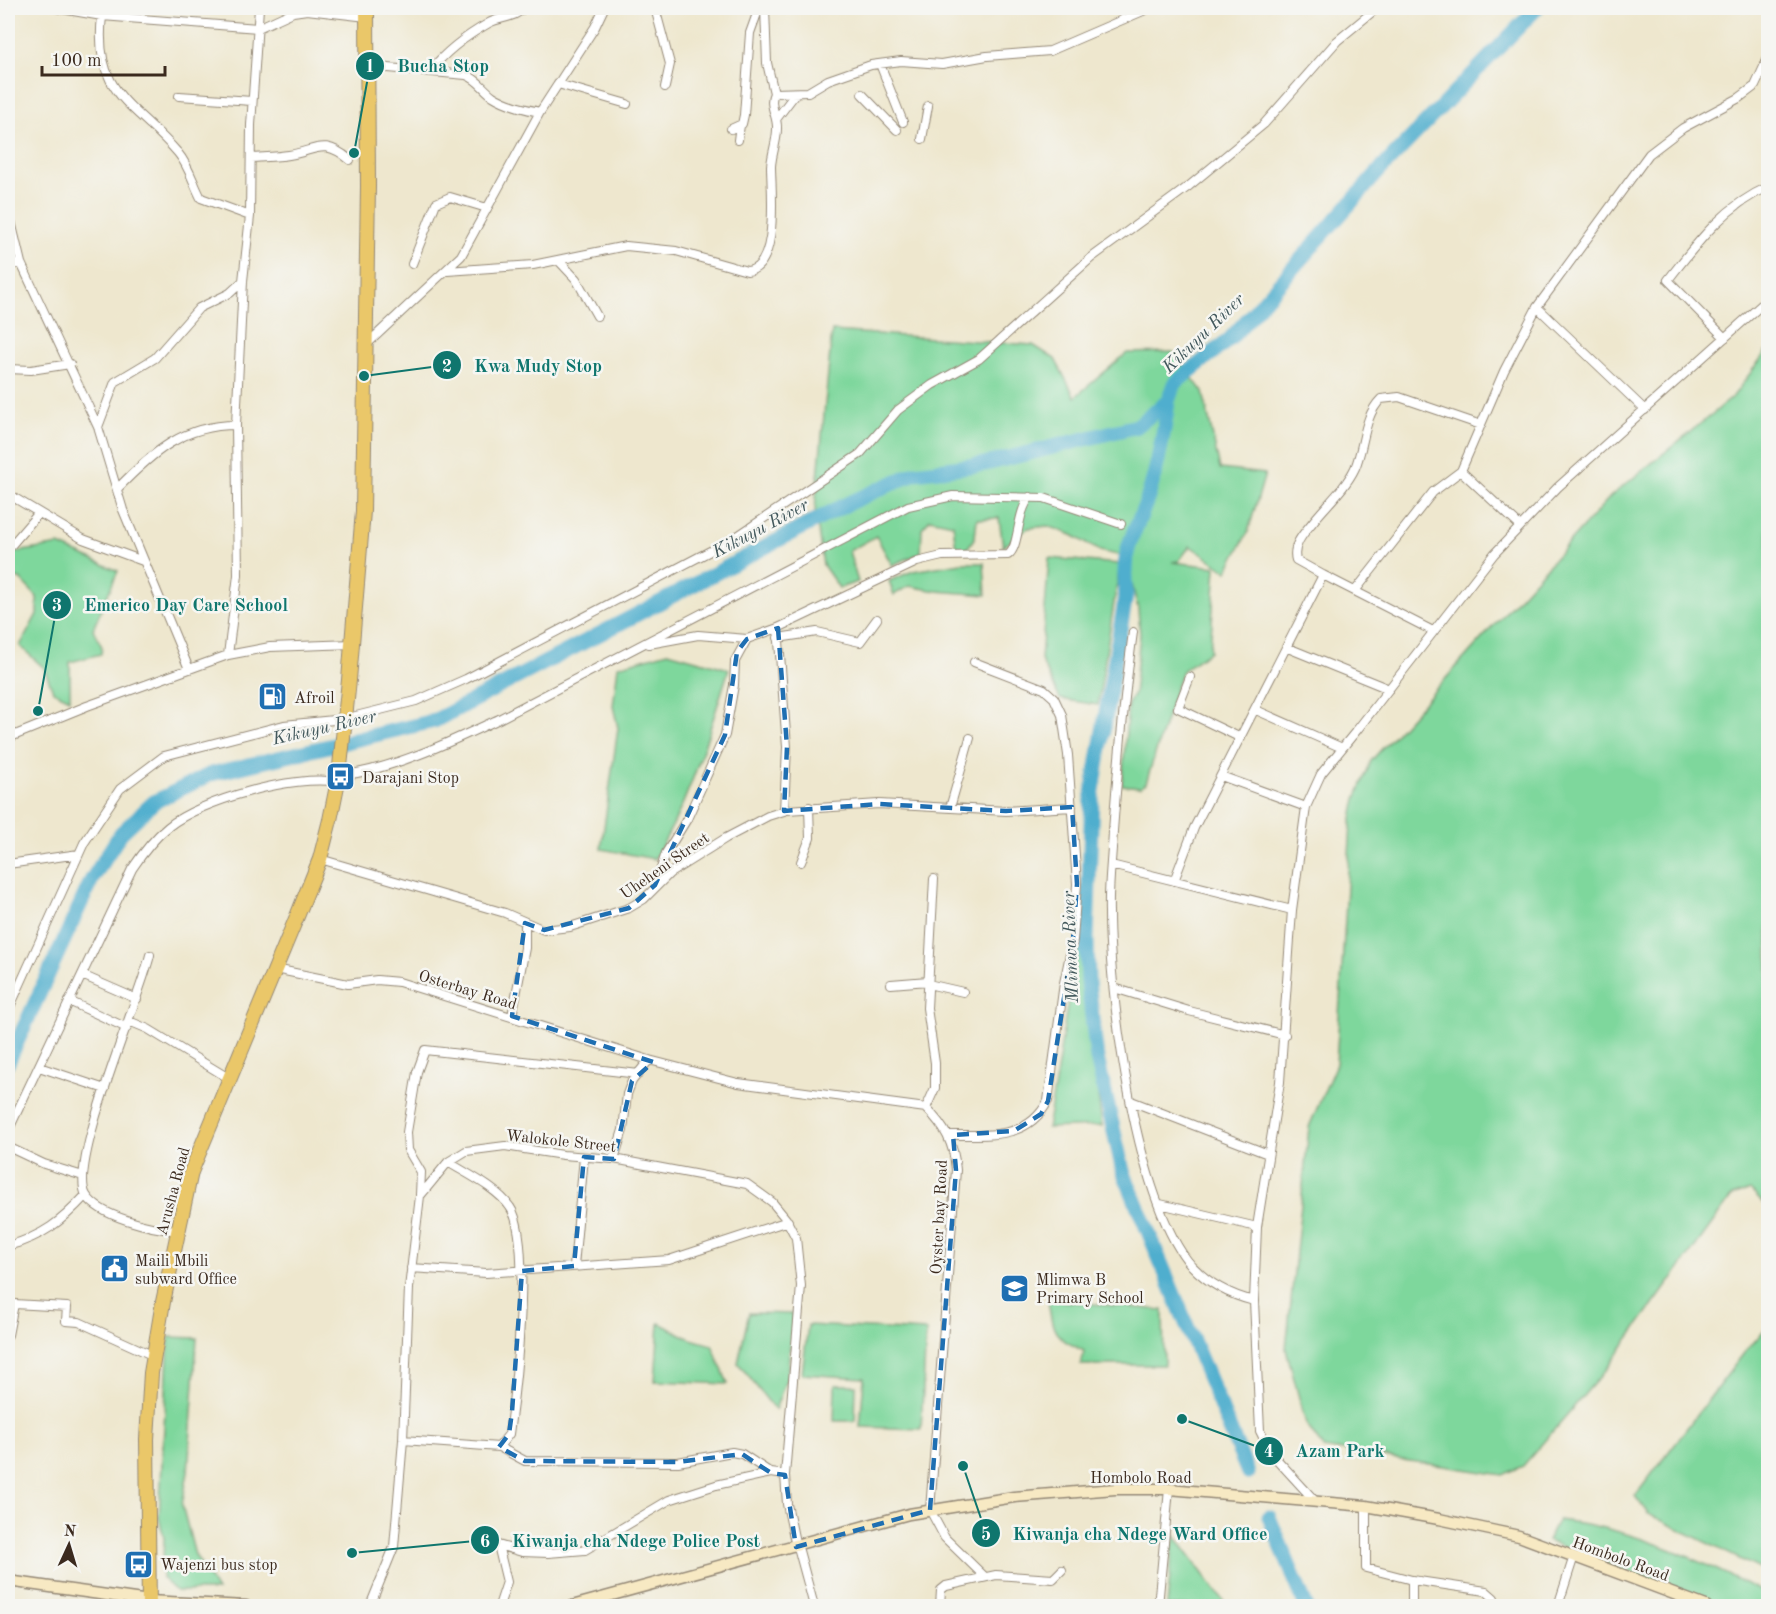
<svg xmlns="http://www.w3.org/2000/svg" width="1776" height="1614" font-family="'Old Standard TT',serif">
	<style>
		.green { fill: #7ed79c; stroke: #5c805d; stroke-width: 1.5 }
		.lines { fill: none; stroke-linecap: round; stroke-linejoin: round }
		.river { stroke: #4faece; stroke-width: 15 }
		.street-casing { stroke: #948876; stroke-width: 10 }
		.secondary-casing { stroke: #948876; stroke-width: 13 }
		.highway-casing { stroke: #948876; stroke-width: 16 }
		.street { stroke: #fff; stroke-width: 8 }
		.secondary { stroke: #f7e9c3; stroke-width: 10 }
		.highway { stroke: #eac769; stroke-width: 14 }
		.marked { fill: none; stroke: #1f6fb2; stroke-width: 4.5; stroke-dasharray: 12 8; stroke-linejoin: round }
		.labels { text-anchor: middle; stroke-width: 5; stroke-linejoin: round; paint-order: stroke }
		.poi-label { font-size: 16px; fill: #3b2a1e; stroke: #f6f6f2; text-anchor: start }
		.street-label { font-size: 16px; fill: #3b2a1e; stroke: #f6f6f2 }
		.water-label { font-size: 18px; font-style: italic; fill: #42585c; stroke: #f6f6f2 }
		.leader { fill: none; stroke: #0f766e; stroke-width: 2 }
		.callout-dot { fill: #0f766e; stroke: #f6f6f2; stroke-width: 2 }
		.mark-label { font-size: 18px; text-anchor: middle; font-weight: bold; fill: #fff }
		.callout-label { font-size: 18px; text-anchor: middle; font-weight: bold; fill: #0f766e; stroke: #f6f6f2; stroke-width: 5; stroke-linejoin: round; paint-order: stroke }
	</style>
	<rect width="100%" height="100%" fill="#f6f6f2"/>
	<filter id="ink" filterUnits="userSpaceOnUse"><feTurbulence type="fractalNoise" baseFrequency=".0167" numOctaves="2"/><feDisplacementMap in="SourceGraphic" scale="12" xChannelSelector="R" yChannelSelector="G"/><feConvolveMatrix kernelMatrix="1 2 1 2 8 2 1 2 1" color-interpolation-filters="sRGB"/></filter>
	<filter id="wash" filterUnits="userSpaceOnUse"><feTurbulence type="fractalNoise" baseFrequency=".008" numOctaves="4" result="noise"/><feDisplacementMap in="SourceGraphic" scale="24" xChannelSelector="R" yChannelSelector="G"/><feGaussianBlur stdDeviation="1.35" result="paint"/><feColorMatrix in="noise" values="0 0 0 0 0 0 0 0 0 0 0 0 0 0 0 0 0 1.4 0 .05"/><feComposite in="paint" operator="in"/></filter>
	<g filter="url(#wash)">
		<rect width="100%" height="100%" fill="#eee7ce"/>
		<path class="green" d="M832,331L1033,345L1055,359L1075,397L1127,353L1173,352L1203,392L1220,469L1265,474L1248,532L1227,571L1190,546L1179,561L1172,562L1216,567L1210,651L1181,672L1146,783L1140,787L1122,785L1127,717L1128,704L1134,694L1140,635L1138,609L1131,580V558L1100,551L1072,535L1048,526L1028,528L1003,547L999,518L977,519L975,537L967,549L956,548L953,524L930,519L922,528L921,553L892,565L876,536L849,551L858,582L839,588L823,565L815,509Z
			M1768,349V1208L1750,1190L1732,1196L1608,1367L1523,1466L1503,1475L1323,1448L1306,1424L1286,1349L1309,1127L1336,1064L1351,823L1356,799L1371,761L1611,496L1732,398Z
			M59,545L118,571L93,629L102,647L101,654L70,662V699L53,691L44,668L20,646L37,614V597L20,579L8,577V560L11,553Z
			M1049,558L1120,564L1098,705L1060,699L1041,660Z
			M961,563H984L986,595L936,591L909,586L894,595L889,581L913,571Z
			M668,652L729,669C708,734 690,802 654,859L601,849L618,728L613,706L618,666Z
			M1077,950L1083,951L1086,1004L1102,1126L1047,1128C1059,1069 1065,1009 1077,950Z
			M1048,1300L1163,1310L1164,1365H1081L1084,1351C1053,1336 1053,1334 1048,1300Z
			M749,1313L793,1314L787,1377L775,1410L738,1363Z
			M659,1323L691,1339L712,1345L728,1384L655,1381Z
			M808,1325L926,1331L921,1429L860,1427L864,1378L802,1374Z
			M1768,1327V1573L1648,1514L1635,1496L1744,1353Z
			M169,1337L197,1338L188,1472L182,1505L195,1555L217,1591H176L162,1578L164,1538L159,1518Z
			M835,1385H856L855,1421H834Z
			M1558,1520C1633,1528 1702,1561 1768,1595V1606H1716L1658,1582L1547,1541Z
			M1174,1535L1227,1606H1167Z"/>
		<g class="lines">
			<path class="river" d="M1168,401C1164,433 1158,466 1148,497C1133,539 1121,547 1126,595L1092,796L1087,938L1088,982L1097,1058L1123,1171L1248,1473
				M8,1062L92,879L121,833L154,802L211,774L434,721L847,504L915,473L985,464L1137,426L1168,401L1174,384L1230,339L1380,170L1537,8
				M1269,1517L1306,1606"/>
		</g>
	</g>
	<g filter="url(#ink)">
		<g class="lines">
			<defs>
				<path id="street" d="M56,8L102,16L258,28L293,12L307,10L367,17
					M655,8L670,64L665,87
					M765,8L767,63L774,93
					M102,16C93,95 135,103 178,153C189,166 193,183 201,198L250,216
					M880,64L903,122
					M366,66L466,75C478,79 483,89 493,96C507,105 524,109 540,112
					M430,71C446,51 466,36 489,23C499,17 516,18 523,8
					M558,84L627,104
					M862,94L897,130
					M179,96L252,101
					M777,118L796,93
					M731,129L742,124L744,115L750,33L759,8
					M922,139L928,106
					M738,140L740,125
					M251,158C263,157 276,157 289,155C316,151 323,137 350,160
					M8,209L21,263L98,427L123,510L189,669
					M559,261L576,279L597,316
					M412,264L436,203L450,197L487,208
					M8,266L21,263
					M447,271L533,265L626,246L676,251L747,271C780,268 771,189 771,166C772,153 777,141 777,129C778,116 768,105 774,93L808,92L828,80L871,65L901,61L942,64L987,56L1050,51L1150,8
					M1537,307L1645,410
					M1725,338L1668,280C1697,243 1724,206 1768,187
					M367,344L461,256L540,112L595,27L604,8
					M8,369L31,370L70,364
					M98,427L115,382L155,358L199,308L230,293L243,281
					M1461,471L1520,526
					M117,489C153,452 183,425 236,425
					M8,494L83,539L143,561
					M8,549L38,514
					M1323,575L1296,560C1292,546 1303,534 1312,523C1326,505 1345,489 1355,468C1365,445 1363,417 1381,399L1399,397L1481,425
					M1355,591L1433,492L1461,471L1504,371L1537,307L1649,154L1683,128L1739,98L1755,86L1768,58
					M778,628L787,747L784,811
					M1133,632C1124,698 1118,764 1113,831C1112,858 1108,885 1109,912C1109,996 1136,1204 1192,1266C1209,1284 1230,1295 1254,1301
					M778,638L817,632L860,642L877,619
					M649,644L698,635L747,639L778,628L917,562L942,556L1008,555C1020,547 1016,513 1030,497
					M1288,648L1389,689
					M228,655L238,575L236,425L243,281L250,216L251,125L259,8
					M1190,677L1178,708L1241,738
					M1256,710L1340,747
					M8,738L87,706L228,655L270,647L353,644
					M339,776C394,769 448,743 499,719L908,506L953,496L1044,498L1121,524
					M1221,776L1306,807
					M950,808L970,738
					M320,859L505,913L544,930L570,927L629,908L644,899L670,873L726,838L768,816L787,810L879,804L1006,811L1072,807
					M801,862L810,838L809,807
					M8,864L79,854
					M1111,865L1292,910
					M1174,881L1194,828L1323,575L1433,631
					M656,884L666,853L687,819L725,735L734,685L735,661L747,639
					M150,955C140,998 68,1164 86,1195C99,1217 154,1229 178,1231
					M275,969L348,984L377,980L399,982L649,1060L738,1083L926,1108C945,1127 954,1143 956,1170L930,1510L945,1538L984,1576
					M82,975L137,999
					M891,984L928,981
					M928,984L963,992
					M1114,988L1189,1011L1285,1035
					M69,1001L127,1028
					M8,1011L84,843L120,789L164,756L284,725L344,719L416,701L466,679L733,539L860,454L898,410L932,385L979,359L1091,258L1189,186L1264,124L1337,41L1377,8
					M512,1016L525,948V923
					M129,1021L148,1029L230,1079
					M39,1067L105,1089
					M1131,1101L1268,1154
					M926,1108L935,1088V1063L927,1008L934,879
					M8,1131L132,869C142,854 153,839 168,827C201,800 295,774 337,782
					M949,1135C988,1134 1027,1141 1048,1101L1064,983L1073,940L1077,884L1068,755L1062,715L1054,698L1044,689L974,662
					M8,1147L44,1164L83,1176
					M614,1159L623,1130L627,1094L632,1081L649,1060
					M420,1195L421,1172L408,1150L407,1132L417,1072L425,1050L639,1074
					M1160,1204L1257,1227
					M8,1246C43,1236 61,1222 86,1195
					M574,1266L584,1157
					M411,1268L486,1273L669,1260L788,1221
					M8,1335L14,1304L67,1307L66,1321L79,1322L154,1356
					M403,1440L499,1447L509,1434C515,1391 533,1239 510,1207C497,1188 467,1174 448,1162
					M499,1447L525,1461L678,1462L732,1452L742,1454L771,1473
					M1315,1501L1271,1453L1260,1431L1254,1301L1257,1227L1280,1082L1292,910L1306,807L1321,774L1357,730L1494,554L1558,487L1768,299
					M1366,1506V1568L1412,1580V1606
					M498,1545L522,1552L548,1553L585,1550L669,1500L716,1485L771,1473L785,1475
					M498,1545L507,1582L499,1606
					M798,1547L814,1606
					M1412,1580L1486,1591L1494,1598L1495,1606
					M370,1606L394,1547L403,1440L409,1288L420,1196L448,1162L466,1151L505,1146L563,1155L614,1159L747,1184L772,1202L786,1219L796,1238L801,1286L785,1475L787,1504L796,1547
					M940,1606L941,1590L946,1586L996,1575L1053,1579L1062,1570
					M1158,1606L1169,1489
					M1558,1606L1574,1556"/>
				<path id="secondary" d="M8,1581L149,1601L246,1606
					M572,1606L909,1514L1014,1497L1115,1489H1169L1366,1506L1439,1519L1519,1536L1706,1606"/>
				<path id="highway" d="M149,1606L147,1439L151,1373L163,1302L191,1172L298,914L320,859L330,820L339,776L349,680L363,511L368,186L367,8"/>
			</defs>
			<use href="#street" class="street-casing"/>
			<use href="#secondary" class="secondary-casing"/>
			<use href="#highway" class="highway-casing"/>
			<use href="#street" class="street"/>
			<use href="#secondary" class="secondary"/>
			<use href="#highway" class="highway"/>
		</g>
	</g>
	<path class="marked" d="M778,628L787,747L784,811L879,804L1006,811L1072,807L1077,884L1073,940L1048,1101L1041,1114L1014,1131L953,1135L956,1170L930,1510L796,1547L785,1475L771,1473L742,1454L678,1462L525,1461L499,1447L509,1434L512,1412L522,1271L574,1266L584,1157L614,1159L632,1081L653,1062L512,1016L525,923L544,930L629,908L655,885L725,735L737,652L747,639Z"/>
	<defs>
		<symbol id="fuel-square" viewBox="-11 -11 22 22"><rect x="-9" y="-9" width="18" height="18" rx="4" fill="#1f6fb2" stroke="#f6f6f2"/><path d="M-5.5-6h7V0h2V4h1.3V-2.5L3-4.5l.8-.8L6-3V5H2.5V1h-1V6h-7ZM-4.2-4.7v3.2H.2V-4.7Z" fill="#fff"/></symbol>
		<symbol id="bus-square" viewBox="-11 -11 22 22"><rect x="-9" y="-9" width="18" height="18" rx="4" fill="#1f6fb2" stroke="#f6f6f2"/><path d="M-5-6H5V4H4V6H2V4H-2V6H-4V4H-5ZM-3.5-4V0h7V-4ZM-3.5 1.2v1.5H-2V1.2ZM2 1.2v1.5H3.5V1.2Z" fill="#fff"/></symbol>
		<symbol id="civic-square" viewBox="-11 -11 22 22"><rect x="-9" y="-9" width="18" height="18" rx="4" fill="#1f6fb2" stroke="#f6f6f2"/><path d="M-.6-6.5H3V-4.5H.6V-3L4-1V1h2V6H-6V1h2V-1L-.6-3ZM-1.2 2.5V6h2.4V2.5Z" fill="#fff"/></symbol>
		<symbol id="school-square" viewBox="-11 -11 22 22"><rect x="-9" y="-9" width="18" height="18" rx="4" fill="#1f6fb2" stroke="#f6f6f2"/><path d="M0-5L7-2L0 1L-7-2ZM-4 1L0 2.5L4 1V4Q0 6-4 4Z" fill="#fff"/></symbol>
	</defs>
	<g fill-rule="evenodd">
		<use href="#fuel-square" x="256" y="680" width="33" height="33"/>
		<use href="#bus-square" x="324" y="760" width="33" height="33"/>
		<use href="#civic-square" x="98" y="1252" width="33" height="33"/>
		<use href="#school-square" x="998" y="1272" width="33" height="33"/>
		<use href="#bus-square" x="122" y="1548" width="33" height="33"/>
	</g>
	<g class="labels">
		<g class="poi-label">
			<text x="294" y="703">Afroil</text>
			<text x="362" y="783">Darajani Stop</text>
			<text x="135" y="1266">Maili Mbili<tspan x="135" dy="18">subward Office</tspan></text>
			<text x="1036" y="1285">Mlimwa B<tspan x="1036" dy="18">Primary School</tspan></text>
			<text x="160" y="1570">Wajenzi bus stop</text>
		</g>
		<g class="street-label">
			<text transform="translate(664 865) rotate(-35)" y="6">Uheheni Street</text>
			<text transform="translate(468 989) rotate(17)" y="6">Osterbay Road</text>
			<text transform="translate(561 1140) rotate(6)" y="6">Walokole Street</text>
			<text transform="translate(172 1191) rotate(-75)" y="6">Arusha Road</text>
			<text transform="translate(938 1217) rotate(-87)" y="6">Oyster bay Road</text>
			<text x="1141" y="1483">Hombolo Road</text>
			<text transform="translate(1621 1558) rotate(20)" y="6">Hombolo Road</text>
		</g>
		<g class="water-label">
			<text transform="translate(1203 333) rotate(-44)" y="6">Kikuyu River</text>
			<text transform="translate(760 528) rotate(-28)" y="6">Kikuyu River</text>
			<text transform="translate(324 727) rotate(-13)" y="6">Kikuyu River</text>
			<text transform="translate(1070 947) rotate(-92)" y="6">Mlimwa River</text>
		</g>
	</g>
	<path class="leader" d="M354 153L370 66M364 376L447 365M38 711L57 605M1182 1419L1269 1451M963 1466L986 1533M352 1553L485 1540"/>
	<g class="callout-dot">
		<circle cx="354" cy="153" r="6"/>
		<circle cx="364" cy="376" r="6"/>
		<circle cx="38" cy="711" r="6"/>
		<circle cx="1182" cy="1419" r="6"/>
		<circle cx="963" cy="1466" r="6"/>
		<circle cx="352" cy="1553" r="6"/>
		<circle cx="370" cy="66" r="15"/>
		<circle cx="447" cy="365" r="15"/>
		<circle cx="57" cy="605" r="15"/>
		<circle cx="1269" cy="1451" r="15"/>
		<circle cx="986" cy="1533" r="15"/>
		<circle cx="485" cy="1540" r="15"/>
	</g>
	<g class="mark-label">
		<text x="370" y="72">1</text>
		<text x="447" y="372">2</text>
		<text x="57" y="611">3</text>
		<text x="1269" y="1457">4</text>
		<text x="986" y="1540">5</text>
		<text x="485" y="1547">6</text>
	</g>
	<g class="callout-label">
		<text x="443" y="72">Bucha Stop</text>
		<text x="538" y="372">Kwa Mudy Stop</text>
		<text x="186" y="611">Emerico Day Care School</text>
		<text x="1340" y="1457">Azam Park</text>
		<text x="1140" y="1540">Kiwanja cha Ndege Ward Office</text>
		<text x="636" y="1547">Kiwanja cha Ndege Police Post</text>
	</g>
	<rect width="1776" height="1614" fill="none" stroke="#f6f6f2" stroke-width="30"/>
	<g transform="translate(69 1545) rotate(4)" stroke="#f6f6f2" stroke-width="4.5" paint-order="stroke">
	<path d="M0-4.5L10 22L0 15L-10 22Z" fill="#3b2a1e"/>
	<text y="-9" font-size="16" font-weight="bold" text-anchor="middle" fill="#3b2a1e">N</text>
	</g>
	<path d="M42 66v9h123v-9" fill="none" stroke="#3b2a1e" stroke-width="3"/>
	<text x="51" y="66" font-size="18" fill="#3b2a1e" stroke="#f6f6f2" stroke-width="4.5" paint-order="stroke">100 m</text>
</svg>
